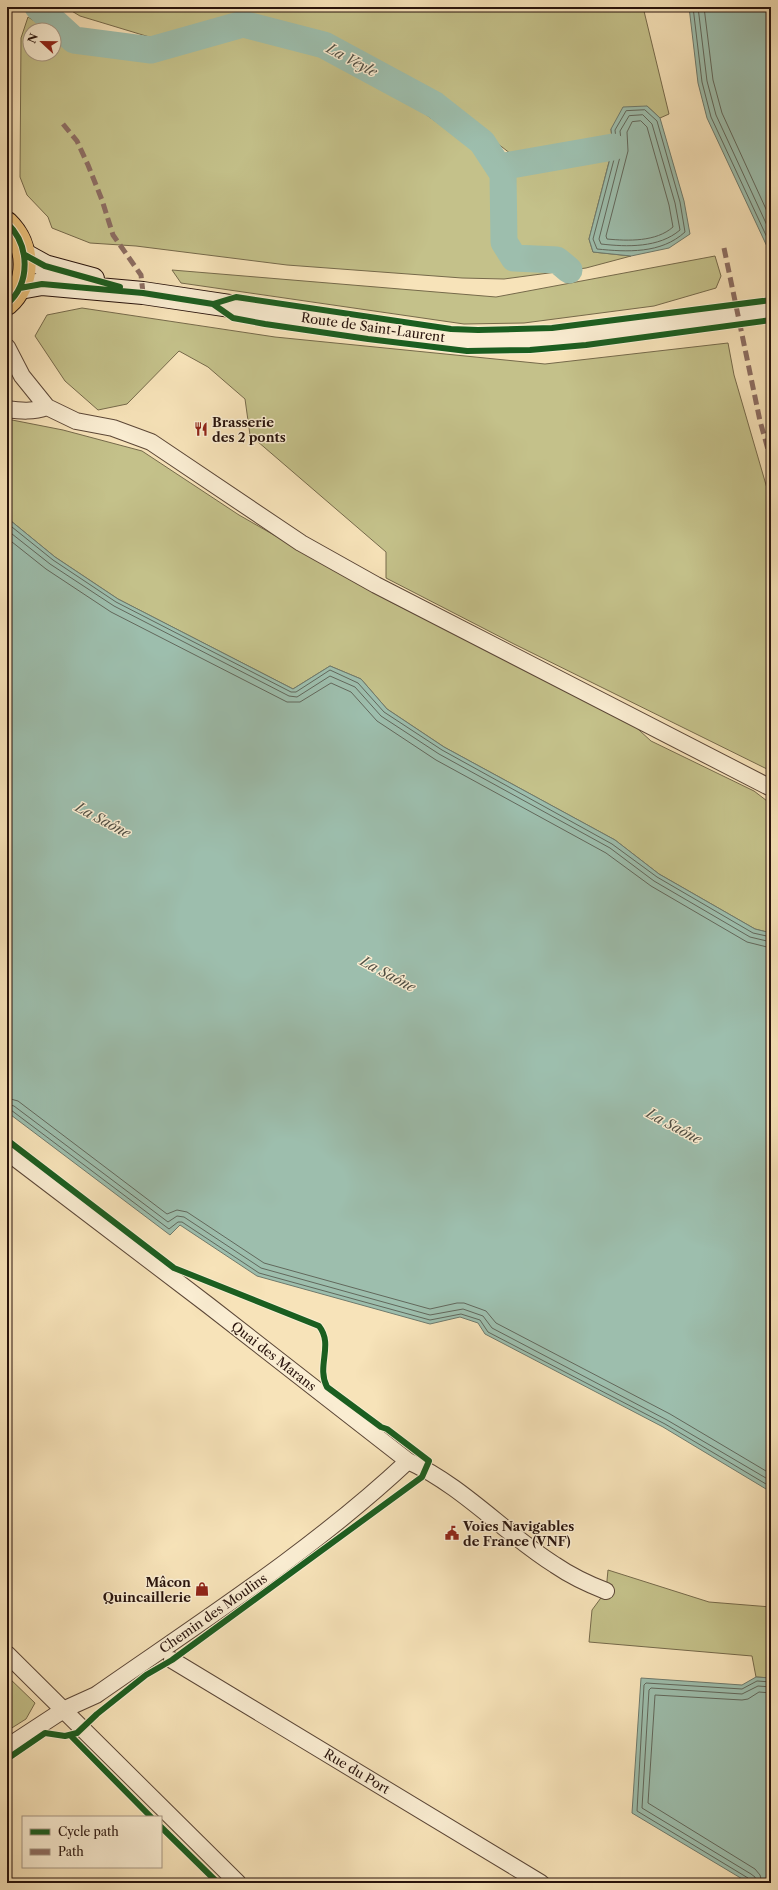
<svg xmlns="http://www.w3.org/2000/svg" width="778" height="1890" font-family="'Libre Caslon Text',serif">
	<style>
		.green { fill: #c4c18a; stroke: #766a4b }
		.water { fill: #9dbead; stroke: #6e7a6d }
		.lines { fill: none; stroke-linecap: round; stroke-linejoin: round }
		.shore { stroke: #62685c; stroke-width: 1 }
		.river { stroke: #9dbead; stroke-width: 27 }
		.street-casing { stroke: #5c4737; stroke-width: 18 }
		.secondary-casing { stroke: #28130c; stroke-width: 24 }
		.primary-casing { stroke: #28130c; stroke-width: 24 }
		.street { stroke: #faedd2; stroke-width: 16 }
		.secondary { stroke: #faedd2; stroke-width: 22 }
		.primary { stroke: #ecc27c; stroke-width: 22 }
		.quiet { stroke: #8d6e63; stroke-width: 5; stroke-dasharray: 10 5; stroke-linecap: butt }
		.cycleway-casing { stroke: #faedd2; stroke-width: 8 }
		.cycleway { stroke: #1b5e20; stroke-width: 6 }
		.labels { text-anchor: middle; stroke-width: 3; stroke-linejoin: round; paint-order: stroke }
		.street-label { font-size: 13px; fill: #28130c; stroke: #faedd2 }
		.poi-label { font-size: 13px; font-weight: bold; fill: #28130c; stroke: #faedd2; text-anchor: start }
		.water-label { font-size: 14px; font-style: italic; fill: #514f44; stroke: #faedd2 }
	</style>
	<rect width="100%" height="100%" fill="#f7e3b9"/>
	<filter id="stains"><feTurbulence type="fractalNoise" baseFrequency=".005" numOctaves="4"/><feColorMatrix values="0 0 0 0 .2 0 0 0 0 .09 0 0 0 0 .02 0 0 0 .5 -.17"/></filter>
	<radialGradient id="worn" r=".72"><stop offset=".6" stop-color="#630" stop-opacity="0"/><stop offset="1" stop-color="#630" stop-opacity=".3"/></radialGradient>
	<path class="green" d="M65,7H643L669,114L660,118L647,106L611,129L612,140L511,154L425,87L328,37L242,14L156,39L80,16Z
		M28,17L49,30H30V54H54V33L72,44L152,56L242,34L320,53L375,78L474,149L491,176H515L610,158L589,239L593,252L631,256L586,268L504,279L462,278L287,265L136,246L90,243L52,228L48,217L27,195L20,177L21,38Z
		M715,256L721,276L716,288L654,306L524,323L464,324L181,283L172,270L496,297Z
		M82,308L275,337L545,364L728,343L734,375L771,502V771L514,644L386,578V552L250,435L245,399L208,367L179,351L127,404L98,410L65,381L35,336L47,315Z
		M7,419L63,430L142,451L239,515L391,602L628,720L651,741L754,791L771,804V933L755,929L659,874L615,840L444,747L387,709L361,679L330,666L293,689L118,599L55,557L11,521L7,503Z
		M608,1570L709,1602L771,1607V1678L756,1677L752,1656L589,1642L592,1610L606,1591Z
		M7,1676L35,1703L26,1719L7,1731Z"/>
	<path class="water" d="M689,7H771V255L707,118L698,83Z
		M647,106L660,118L684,201L690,234L669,248L631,256L593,252L589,239L613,147L611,129L623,107Z
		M7,503L11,521L55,557L118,599L293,689L330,666L361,679L387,709L444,747L615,840L659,874L755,929L771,933V1492L663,1427L485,1334L478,1323L460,1317L430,1324L257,1276L180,1225L170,1235L7,1112Z
		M756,1677L771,1678V1883H749L632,1813L641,1678L742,1685Z"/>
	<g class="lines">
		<path class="shore" d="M693,7L702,82L711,117L771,246
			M698,7L707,81L716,115L771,234
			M704,7L713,80L722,113L771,220
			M645,110L657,121L680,202L685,232C661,254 627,252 597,249L593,239L617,148L615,130L626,111Z
			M643,115L652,124L675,203L680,230C659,248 627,247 601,244L599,239L622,149L620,131L629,116Z
			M641,121L647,127L669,205L673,227C656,242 628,241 607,239L606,236L628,151L627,132L632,122Z
			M7,523L53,560L116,602L291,692H296L330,670L358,683L384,712L442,750L612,844L657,877L753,933L771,937
			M7,530L50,564L114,606L289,696L297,697L330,676L355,687L381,716L439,754L610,848L654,881L750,937L771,942
			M7,538L46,569L111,612L287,702H300L331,683L351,692L377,721L436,760L606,853L651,886L747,942L771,948
			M7,1098L18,1101L167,1214L177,1210L187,1212L264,1263L430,1309L457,1303H464L486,1311L496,1323L670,1414L771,1474
			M7,1104L14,1106L168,1222L177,1216L184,1217L261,1268L430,1315L463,1309L483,1316L492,1328L667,1420L771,1481
			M7,1109L11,1110L169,1229L178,1222H182L259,1273L430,1320L461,1314L480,1320L488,1332L665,1424L771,1487
			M751,1883L748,1878L637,1811L644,1685L646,1683L742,1689L757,1681L771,1682
			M756,1883L755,1877L751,1874L642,1808L649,1690L651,1688L742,1694L758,1686L771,1687
			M762,1883L760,1875L755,1869L648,1803L655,1695L742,1700L748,1699L759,1692L771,1693"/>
		<path class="river" d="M38,7L74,40L151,50L243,24L324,45L435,105L482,142L503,174L504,242L514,258L557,260L569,270
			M499,167L613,147"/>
		<defs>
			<path id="street" d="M7,347L22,376L47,407L76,421L113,428L151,442L301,543L376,585L771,788
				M7,409C21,411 33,412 47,407
				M7,1152L208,1305L408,1461C463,1486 504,1533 555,1565C571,1576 588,1584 606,1591
				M7,1654L238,1883
				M172,1660L541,1883
				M7,1747L65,1709L96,1695C202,1621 313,1550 408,1461"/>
			<path id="secondary" d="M25,255L45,266L93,279
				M20,288L42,284L143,293L456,340L532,339L612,331L771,310"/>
			<path id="primary" d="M7,223C30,245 31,283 7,304"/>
		</defs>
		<use href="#street" class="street-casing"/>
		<use href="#secondary" class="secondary-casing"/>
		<use href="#primary" class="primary-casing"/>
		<use href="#street" class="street"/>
		<use href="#secondary" class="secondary"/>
		<use href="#primary" class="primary"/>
		<path class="quiet" d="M63,124L77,141L88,165L102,200L113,235L141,275L143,293
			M724,248L760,421L771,460"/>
		<defs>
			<path id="cycleway" d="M7,223C30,245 31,283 7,304
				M25,255L45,266L120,287
				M20,288L42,284L143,293L213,304L233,318L265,324L368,339L467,351L530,350L586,345L771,320
				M213,304L236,297L451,329L478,330L552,328L771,300
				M7,1140L174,1268L319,1326C334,1345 316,1366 327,1387L381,1427L387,1429L429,1461L422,1477L172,1660L146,1675L97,1714L77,1733L65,1736L45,1733L7,1759
				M71,1736L151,1817
				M161,1827L218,1883"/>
		</defs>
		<use href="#cycleway" class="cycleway-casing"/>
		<use href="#cycleway" class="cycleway"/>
	</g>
	<defs>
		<symbol id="restaurant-bare" viewBox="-9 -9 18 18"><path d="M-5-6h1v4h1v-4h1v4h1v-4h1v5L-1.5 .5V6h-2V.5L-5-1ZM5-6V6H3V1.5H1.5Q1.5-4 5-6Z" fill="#8f2418" stroke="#faedd2" stroke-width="2.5" paint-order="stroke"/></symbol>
		<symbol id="civic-bare" viewBox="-9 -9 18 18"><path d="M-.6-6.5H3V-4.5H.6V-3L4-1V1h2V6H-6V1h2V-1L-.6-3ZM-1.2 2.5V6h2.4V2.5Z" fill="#8f2418" stroke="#faedd2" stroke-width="2.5" paint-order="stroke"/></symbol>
		<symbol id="shop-bare" viewBox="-9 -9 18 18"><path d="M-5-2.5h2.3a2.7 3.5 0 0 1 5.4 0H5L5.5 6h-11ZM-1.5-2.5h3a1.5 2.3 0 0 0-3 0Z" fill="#8f2418" stroke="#faedd2" stroke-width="2.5" paint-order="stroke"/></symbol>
	</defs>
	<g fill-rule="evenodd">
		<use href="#restaurant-bare" x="191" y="419" width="20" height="20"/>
		<use href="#civic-bare" x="442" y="1523" width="20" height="20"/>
		<use href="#shop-bare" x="192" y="1579" width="20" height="20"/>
	</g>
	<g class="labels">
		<g class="street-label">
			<text transform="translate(373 327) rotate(8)" y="5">Route de Saint-Laurent</text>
			<text transform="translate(274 1356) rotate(38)" y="5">Quai des Marans</text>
			<text transform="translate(213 1613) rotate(-35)" y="5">Chemin des Moulins</text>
			<text transform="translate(357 1771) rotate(31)" y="5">Rue du Port</text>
		</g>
		<g class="poi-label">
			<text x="212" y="427">Brasserie<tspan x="212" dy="15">des 2 ponts</tspan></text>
			<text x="463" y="1531">Voies Navigables<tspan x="463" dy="15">de France (VNF)</tspan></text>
			<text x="191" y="1587" text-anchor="end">Mâcon<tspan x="191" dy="15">Quincaillerie</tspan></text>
		</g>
		<g class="water-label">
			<text transform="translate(352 60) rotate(28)" y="5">La Veyle</text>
			<text transform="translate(103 820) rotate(28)" y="5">La Saône</text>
			<text transform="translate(388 974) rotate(28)" y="5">La Saône</text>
			<text transform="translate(674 1126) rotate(28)" y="5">La Saône</text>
		</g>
	</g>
	<rect width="778" height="1890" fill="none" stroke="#f7e3b9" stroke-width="24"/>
	<rect x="8" y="8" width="762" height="1874" fill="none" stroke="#28130c" stroke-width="2"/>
	<rect x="12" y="12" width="754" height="1866" fill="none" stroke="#28130c"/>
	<rect x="22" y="1816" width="140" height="52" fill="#faedd2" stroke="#a69683"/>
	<rect x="30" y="1829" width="20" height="6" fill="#1b5e20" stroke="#a69683"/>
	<text x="58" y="1836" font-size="12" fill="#28130c">Cycle path</text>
	<rect x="30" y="1849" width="20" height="6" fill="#8d6e63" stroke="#a69683"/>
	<text x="58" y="1856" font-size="12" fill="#28130c">Path</text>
	<g transform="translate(42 42) rotate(292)"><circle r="19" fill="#faedd2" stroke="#a69683"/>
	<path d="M0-3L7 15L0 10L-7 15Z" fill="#8f2418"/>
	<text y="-6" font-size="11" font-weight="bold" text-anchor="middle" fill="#28130c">N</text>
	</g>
	<rect width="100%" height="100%" filter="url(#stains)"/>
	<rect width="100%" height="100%" fill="url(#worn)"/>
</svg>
